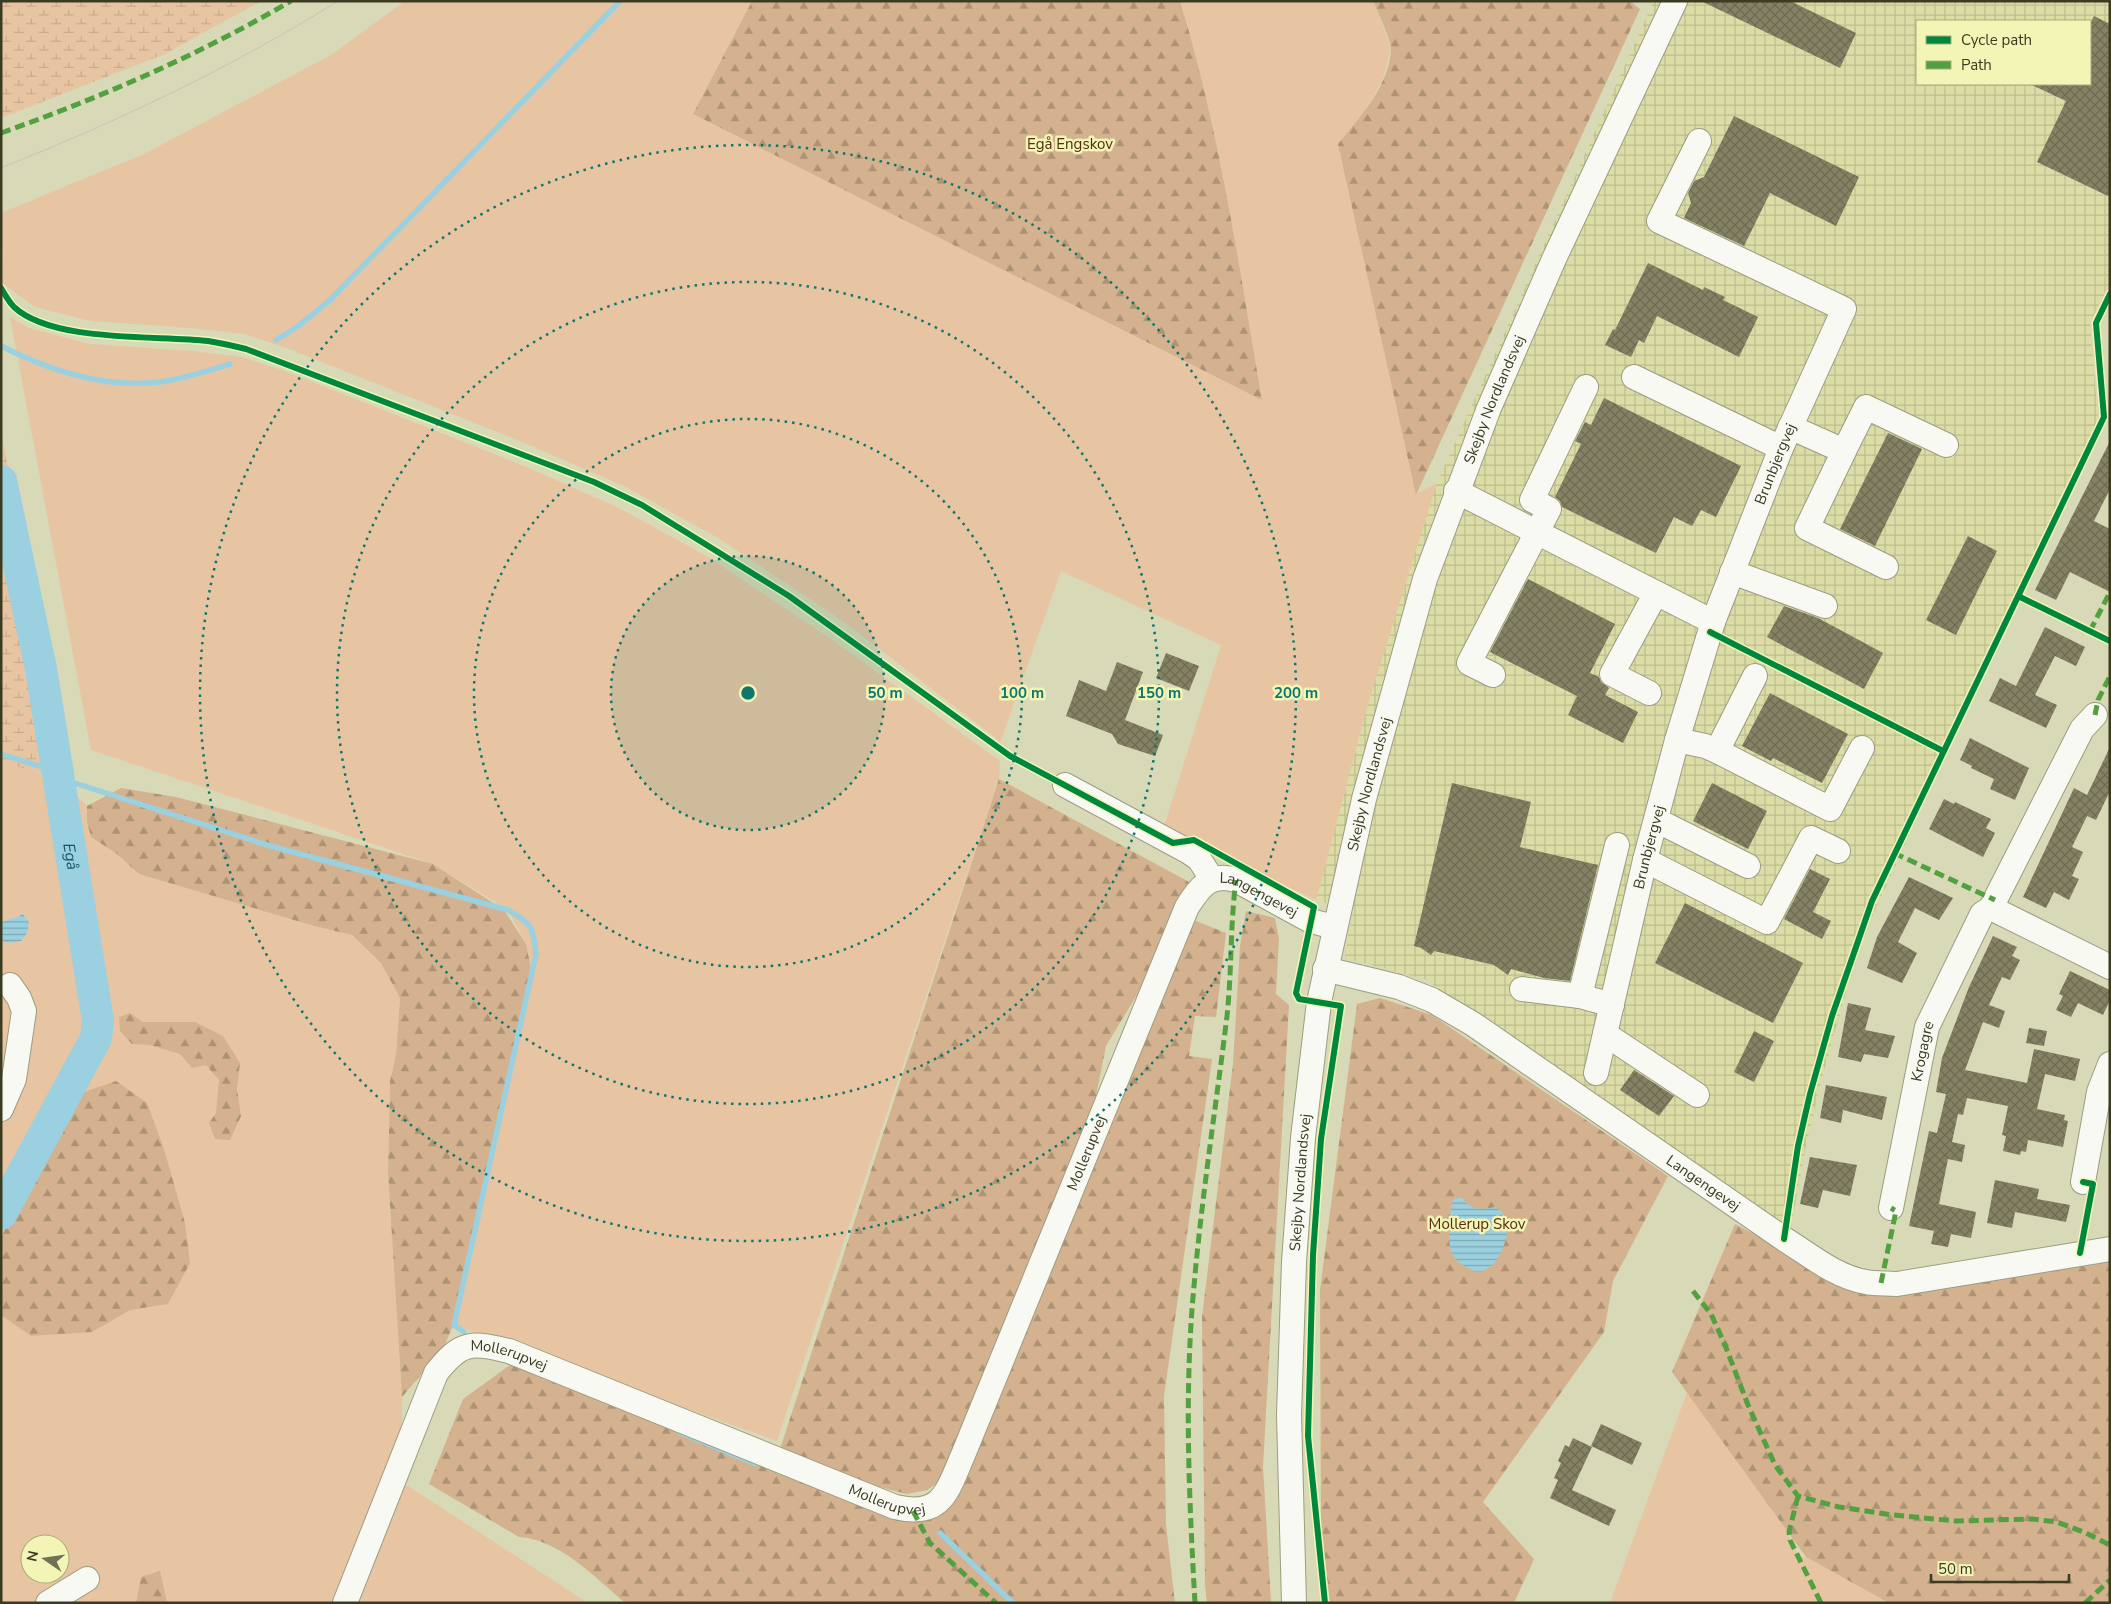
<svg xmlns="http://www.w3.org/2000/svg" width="2111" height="1604" font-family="'Nunito Sans',sans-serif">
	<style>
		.industrial { fill: url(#industrial-grid); fill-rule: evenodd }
		.green { fill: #e8c5a2; fill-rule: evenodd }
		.forest { fill: url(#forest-firs) }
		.wetland { fill: url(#wetland-marsh) }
		.water { fill: url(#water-rules) }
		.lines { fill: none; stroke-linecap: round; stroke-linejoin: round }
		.stream { stroke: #9ad0df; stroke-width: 5.5 }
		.river { stroke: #9ad0df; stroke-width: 32 }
		.building { fill: url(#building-cross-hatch) }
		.minor-casing { stroke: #9c9d82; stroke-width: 26 }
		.minor { stroke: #f9f9f4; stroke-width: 24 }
		.tram { stroke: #c4c5bb; stroke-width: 1 }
		.quiet { stroke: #52a03f; stroke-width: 5; stroke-dasharray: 10 5; stroke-linecap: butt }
		.cycleway-casing { stroke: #f2f5b5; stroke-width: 9 }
		.cycleway { stroke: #00873e; stroke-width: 6 }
		.ring { fill: none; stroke: #0f766e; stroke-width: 2.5; stroke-dasharray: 2.5 5 }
		.labels { text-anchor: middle; stroke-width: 5; stroke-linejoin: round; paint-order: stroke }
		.park-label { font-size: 15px; fill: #552b11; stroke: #f2f5b5 }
		.street-label { font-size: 15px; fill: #3a3b21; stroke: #f2f5b5 }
		.water-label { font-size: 16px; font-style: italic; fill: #14516a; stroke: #f2f5b5 }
		.centre { fill: #0f766e; stroke: #f2f5b5; stroke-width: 2.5 }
		.ring-label { font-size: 15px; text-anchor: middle; font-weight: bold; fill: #0f766e; stroke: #f2f5b5; stroke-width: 5; stroke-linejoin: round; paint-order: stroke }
	</style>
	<defs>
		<pattern id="industrial-grid" width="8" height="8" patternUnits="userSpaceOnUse" patternTransform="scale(1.25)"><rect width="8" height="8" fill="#dbdca6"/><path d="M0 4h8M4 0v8" fill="none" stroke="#bdbe8f"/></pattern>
		<pattern id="forest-firs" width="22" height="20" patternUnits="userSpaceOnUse" patternTransform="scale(1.25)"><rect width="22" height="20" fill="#d4b28f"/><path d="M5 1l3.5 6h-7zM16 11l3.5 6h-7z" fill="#ad9274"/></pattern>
		<pattern id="wetland-marsh" width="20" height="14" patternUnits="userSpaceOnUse" patternTransform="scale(1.25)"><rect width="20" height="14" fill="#e8c5a2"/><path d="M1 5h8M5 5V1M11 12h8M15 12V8" fill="none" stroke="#c8aa8b"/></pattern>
		<pattern id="water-rules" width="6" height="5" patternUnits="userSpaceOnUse" patternTransform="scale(1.25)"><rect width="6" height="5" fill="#9ad0df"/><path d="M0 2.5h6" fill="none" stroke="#7faab4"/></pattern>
		<pattern id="building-cross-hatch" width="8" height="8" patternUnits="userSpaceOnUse" patternTransform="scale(1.25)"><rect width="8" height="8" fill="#848164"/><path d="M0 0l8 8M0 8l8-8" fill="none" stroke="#6d6b52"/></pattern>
	</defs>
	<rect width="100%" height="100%" fill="#d8d9b6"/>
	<path class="industrial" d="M1647,1H2110V282L2090,323L2098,419L1869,924L1847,988L1822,1078L1805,1150L1790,1233L1424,979L1345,958L1352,912L1316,900L1368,704L1437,483L1652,5ZM1917,21H2090V84H1917Z"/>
	<path class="green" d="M405,1H752L693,114L1262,399C1239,266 1220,131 1180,1H1373L1391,47L1383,80L1364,112L1416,494L1437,483L1368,704L1316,900L1163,830L1221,645L1061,571L1000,743L996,738L840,619L718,538L626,487L527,444L289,349L244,334L191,328L91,321L35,307L3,284L1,213L144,154L331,55Z
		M10,317L29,328L90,344L192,351L242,357L285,371L522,465L619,508L710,558L831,639L1000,761L999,779L777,1441L454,1325L532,973L526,944L508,910L433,864L91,750Z
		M1,762L59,778L87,806V822L91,837L117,854L139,874L314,926L352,935L381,963L400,998L396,1055L390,1081L388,1172L402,1397V1482L588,1603H1ZM30,1544H60V1574H30Z
		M1687,1392L1785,1528L1799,1557H1806L1889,1603H1610Z"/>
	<path class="forest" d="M752,1H1180C1220,131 1239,267 1262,400L693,114Z
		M1373,1H1630L1640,9L1416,495L1338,144C1360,117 1390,85 1391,48C1391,40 1377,11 1373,1Z
		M999,779L1191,883L1147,978L1106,1046L1091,1121L941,1481L927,1490L907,1494L868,1484L782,1450L781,1446Z
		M121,788L176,797L433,864L504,910L526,944L532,973L466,1263L456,1319L443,1349L402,1397L388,1172L390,1081L396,1055L400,998L381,963L352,935L314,926L139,874L117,854L91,837L87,822V806Z
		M1246,911L1275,918L1279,939L1276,994L1289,1005L1263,1466L1271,1603H1207L1205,1585L1202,1317L1233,1064L1240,946Z
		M1196,921L1226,933L1216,1017L1195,1016L1189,1056L1212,1059L1164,1396L1166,1525L1175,1603H625C596,1578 559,1539 519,1537L429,1484L463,1399L510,1365L861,1504L958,1494L1111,1127L1191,924Z
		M1380,998L1432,1015L1668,1176L1613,1281L1604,1332L1483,1502L1534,1559L1514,1603H1330L1321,1529L1320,1290L1357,1004Z
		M130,1013L143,1022H195L223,1036L240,1063L237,1089L241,1116L230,1140L215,1139L209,1123L216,1113L219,1080L206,1065L192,1068L180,1054L150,1045L132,1044L120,1031L119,1017Z
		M116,1081L147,1103L164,1149L185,1223L190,1263L168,1304L130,1310L92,1332L31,1336L1,1315V1238L42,1149L84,1092Z
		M1735,1224L1860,1290L2110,1259V1603H1889L1806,1557L1672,1372Z
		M160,1571L167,1603H136L141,1577Z"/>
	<path class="wetland" d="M1,1H261L165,54L1,118Z
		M1,433L25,554L62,772L59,778L1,762Z"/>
	<path class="water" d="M22,913L29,922L27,933L21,941L10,943L1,941V922L20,916Z
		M1458,1198H1462C1472,1211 1480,1210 1495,1207C1505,1213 1508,1221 1507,1233C1504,1253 1489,1282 1466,1267C1459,1263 1453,1258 1451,1250C1447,1238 1450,1213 1453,1200Z"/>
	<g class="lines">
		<path class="stream" d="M276,340L297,327L329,301L620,1
			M1,346C50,371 104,389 159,382C183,379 207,371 230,364
			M1,534L11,527
			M1,754L58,772
			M59,778L267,845L508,910C532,923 533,927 536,954L454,1325L464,1332
			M679,1432L756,1464
			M940,1533L1013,1603"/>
		<path class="river" id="s1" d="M1,481L41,669L98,1021L96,1038L1,1214"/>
	</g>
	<path class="building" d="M1701,1H1790L1856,33L1840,68Z
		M2094,16L2110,24V197L2037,162L2066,101L2030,84H2090V24Z
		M1734,116L1859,177L1836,226L1770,193L1744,246L1684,218L1691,203L1688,193L1694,181L1704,177Z
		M1648,263L1703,290L1704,287L1725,297L1723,300L1758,317L1739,357L1657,316L1644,343L1639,340L1631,357L1605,345L1613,329L1615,330Z
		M1604,398L1741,466L1716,517L1701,510L1692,526L1674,517L1656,553L1562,507L1560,501L1555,497L1581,444L1575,441L1585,422L1591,425Z
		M1888,433L1922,449L1875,546L1840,529Z
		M2110,441V489L2094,521L2110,529V592L2070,572L2056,600L2035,590Z
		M1968,536L1997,551L1956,635L1926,620Z
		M1528,579L1615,624L1590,673L1599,677L1601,682L1609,688L1605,695L1638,712L1623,743L1568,715L1577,696L1490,652Z
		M1784,606L1818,618L1883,653L1864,689L1767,637Z
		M2045,627L2085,647L2076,666L2055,656L2035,695L2057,705L2046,728L1989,701L2000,678L2016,686Z
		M1166,653L1199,666L1189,691L1156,678Z
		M1117,662L1143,672L1125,720L1163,735L1155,756L1118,744L1112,734L1066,716L1079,680L1106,691Z
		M1770,693L1848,734L1822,783L1773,758L1771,761L1742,746Z
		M1970,738L2029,768L2015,800L1990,789L1994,779L1971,768L1972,766L1960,760Z
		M2110,747V791L2096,820L2087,816L2072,847L2083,852L2072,876L2079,879L2069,900L2054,892L2046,908L2023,897L2074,788L2087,795Z
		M1452,783L1531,802L1520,847L1598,865L1570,981L1544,978L1511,969L1508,975L1494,965L1434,951L1431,955L1421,948L1414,946Z
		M1712,783L1767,811L1748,849L1693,821Z
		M1944,799L1954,804L1955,802L1991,819L1986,828L1995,833L1983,857L1929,829Z
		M1810,869L1830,879L1813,912L1831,921L1822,939L1784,919Z
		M1909,877L1953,898L1939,920L1915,908L1898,942L1917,953L1902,983L1867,968L1877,937Z
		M1685,903L1803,963L1773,1023L1655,963Z
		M1993,936L2017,947L2012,956L2020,960L2010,980L2002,977L1989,1005L2005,1011L1999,1028L1983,1022L1965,1070L2027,1083L2034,1049L2080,1059L2075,1081L2045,1074L2037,1109L2065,1115L2064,1120L2068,1121L2063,1147L2028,1140L2026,1152L2021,1151L2020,1155L2003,1151L2006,1136L2002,1135L2008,1106L1967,1098L1963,1115L1958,1114L1952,1142L1965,1145L1962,1162L1948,1159L1939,1204L1976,1212L1971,1238L1951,1234L1948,1247L1931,1244L1934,1231L1909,1226L1929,1131L1937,1133L1946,1094L1936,1092L1942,1058L1969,987Z
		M2070,971L2110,990V1000L2103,1015L2078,1003L2071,1017L2056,1010L2063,996L2059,994Z
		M1848,1003L1871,1008L1865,1030L1895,1036L1888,1058L1864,1054L1861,1062L1838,1057Z
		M2029,1028L2047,1031L2044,1046L2026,1043Z
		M1754,1031L1774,1041L1754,1082L1734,1072Z
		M1634,1070L1674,1096L1659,1116L1620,1090Z
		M1826,1085L1887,1097L1882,1120L1843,1110L1841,1123L1820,1118Z
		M1810,1157L1857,1165L1850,1196L1823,1190L1818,1208L1800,1204Z
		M1995,1180L2039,1189L2037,1199L2070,1205L2066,1222L2015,1212L2012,1228L1987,1223Z
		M1601,1424L1642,1443L1632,1465L1591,1446Z
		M1573,1438L1592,1447L1572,1490L1616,1510L1609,1526L1550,1498L1558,1480L1554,1478L1561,1463L1558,1461L1565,1445L1569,1447Z"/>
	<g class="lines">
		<defs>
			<g id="minor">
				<path d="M1634,377L1781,448"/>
				<path d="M1790,427L1844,451L1807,528L1886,567"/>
				<path d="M1844,451L1866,407L1946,445"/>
				<path d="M1456,491L1713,622"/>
				<path d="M1732,572L1825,606"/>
				<path d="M1493,675L1469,663L1549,509L1532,500L1586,387"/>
				<path d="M1649,693L1612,674L1656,593"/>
				<path d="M1677,740L1705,746L1717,751L1755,676"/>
				<path d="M1717,751L1830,809L1862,748"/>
				<path d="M1065,785L1189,852L1199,859L1212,879"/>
				<path d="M1656,820L1748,866"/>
				<path d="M1645,860L1767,922L1811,838L1838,851"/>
				<path d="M1991,908L2110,967"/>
				<path id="s2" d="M1325,969L1399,987L1432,1000L1473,1024L1784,1239C1809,1254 1835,1277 1866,1282C1876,1284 1886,1283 1897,1284L2110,1249"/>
				<path d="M1522,989L1580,996"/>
				<path d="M1612,1005L1580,996L1617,845"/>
				<path d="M1605,1034L1697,1095"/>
				<path id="s3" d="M1596,1073L1645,860L1677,740L1713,622L1781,448L1844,309L1659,221L1699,141"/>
				<path d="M1,1109L14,1079L24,1011L19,998L10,985"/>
				<path d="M2083,1182L2099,1092L2110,1064"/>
				<path id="s4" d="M1891,1208L1927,1027L1982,914L1991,908L1995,900L2082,729L2095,715"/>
				<path d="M48,1603L87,1579"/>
				<path id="s5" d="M345,1603L436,1373C461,1341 471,1342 509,1351L895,1507C942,1518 947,1492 963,1455L1187,907C1200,887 1210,872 1236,880L1311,921L1334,927"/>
				<path id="s6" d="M1294,1603L1289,1415L1294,1262L1303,1138L1319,1002L1364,799L1425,579L1489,408L1554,259L1675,1"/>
			</g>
		</defs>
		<use href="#minor" class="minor-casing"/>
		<use href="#minor" class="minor"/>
		<path class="tram" d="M1,168C118,121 231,68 338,1"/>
		<path class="quiet" d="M1,133C102,97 199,55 291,1
			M2090,631L2110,592
			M2095,715L2098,700L2110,676
			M1894,853L1995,900
			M1881,1283L1896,1211L1891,1208
			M1693,1291L1711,1314L1725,1345L1748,1405L1775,1465L1798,1496L1839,1507L1893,1515L1956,1521L2032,1519L2057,1522L2086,1533L2110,1545
			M1798,1496L1789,1532L1790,1540L1821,1603
			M913,1511L930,1543L996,1603
			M1195,1603C1189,1497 1184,1391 1194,1286C1202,1195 1216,1106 1227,1016C1232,970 1230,925 1236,880
			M2085,1603L2110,1580"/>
		<defs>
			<path id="cycleway" d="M1,288C5,295 9,302 14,307C53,343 157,335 208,341C221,343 234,346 246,349L594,482L642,505L789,596L1010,756L1173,843L1194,840L1314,907L1296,993L1299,999L1341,1006L1321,1139L1313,1255L1308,1436L1325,1603
				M2018,596L2110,641
				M1710,632L1943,751
				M1784,1239L1798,1146L1810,1094L1832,1016L1872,901L2104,417L2096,323L2110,294
				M2080,1253L2093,1184L2083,1182"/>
		</defs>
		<use href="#cycleway" class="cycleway-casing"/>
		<use href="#cycleway" class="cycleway"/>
	</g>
	<circle cx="748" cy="693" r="137" fill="#0f766e" fill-opacity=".12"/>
	<g class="ring">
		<circle cx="748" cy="693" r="137"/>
		<circle cx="748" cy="693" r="274"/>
		<circle cx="748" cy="693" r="411"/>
		<circle cx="748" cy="693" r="548"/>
	</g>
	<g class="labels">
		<g class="park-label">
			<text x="1070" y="149">Egå Engskov</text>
			<text x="1477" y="1229">Mollerup Skov</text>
		</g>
		<g class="street-label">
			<text dy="5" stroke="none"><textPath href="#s6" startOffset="1231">Skejby Nordlandsvej</textPath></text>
			<text dy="5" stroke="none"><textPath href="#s3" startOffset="636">Brunbjergvej</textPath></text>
			<text dy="5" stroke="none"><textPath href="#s6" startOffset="826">Skejby Nordlandsvej</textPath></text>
			<text dy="5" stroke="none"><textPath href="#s3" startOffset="232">Brunbjergvej</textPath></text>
			<text dy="5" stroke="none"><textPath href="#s5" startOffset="1526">Langengevej</textPath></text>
			<text dy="5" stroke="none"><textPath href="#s4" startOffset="160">Krogagre</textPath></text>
			<text dy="5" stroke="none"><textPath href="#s5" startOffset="1172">Mollerupvej</textPath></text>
			<text dy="5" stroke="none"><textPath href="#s6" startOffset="421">Skejby Nordlandsvej</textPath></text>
			<text dy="5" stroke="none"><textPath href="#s2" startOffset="439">Langengevej</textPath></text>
			<text dy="5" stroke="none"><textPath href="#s5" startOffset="332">Mollerupvej</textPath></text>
			<text dy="5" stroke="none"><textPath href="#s5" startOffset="738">Mollerupvej</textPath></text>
		</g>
		<g class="water-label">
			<text dy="6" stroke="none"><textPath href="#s1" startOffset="382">Egå</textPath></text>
		</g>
	</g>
	<circle cx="748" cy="693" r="8" class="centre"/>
	<g class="ring-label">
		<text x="885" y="698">50 m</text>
		<text x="1022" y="698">100 m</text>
		<text x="1159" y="698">150 m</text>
		<text x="1296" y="698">200 m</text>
	</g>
	<rect width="2111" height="1604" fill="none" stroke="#3a3b21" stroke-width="5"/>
	<rect x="1916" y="20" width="175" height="65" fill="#f2f5b5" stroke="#a8ab7a"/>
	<rect x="1926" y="36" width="25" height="8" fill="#00873e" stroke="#a8ab7a"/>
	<text x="1961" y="45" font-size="15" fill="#3a3b21">Cycle path</text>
	<rect x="1926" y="61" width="25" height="8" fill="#52a03f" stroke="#a8ab7a"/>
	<text x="1961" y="70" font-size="15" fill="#3a3b21">Path</text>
	<g transform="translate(45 1559) rotate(283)"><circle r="24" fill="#f2f5b5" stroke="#a8ab7a"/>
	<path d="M0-4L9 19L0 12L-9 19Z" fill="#717255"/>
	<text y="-8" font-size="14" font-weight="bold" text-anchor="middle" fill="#3a3b21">N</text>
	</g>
	<path d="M1931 1574v8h138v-8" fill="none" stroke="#3a3b21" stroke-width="2.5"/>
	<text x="1938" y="1574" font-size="15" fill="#3a3b21" stroke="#f2f5b5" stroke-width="4" paint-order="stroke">50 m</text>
</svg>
